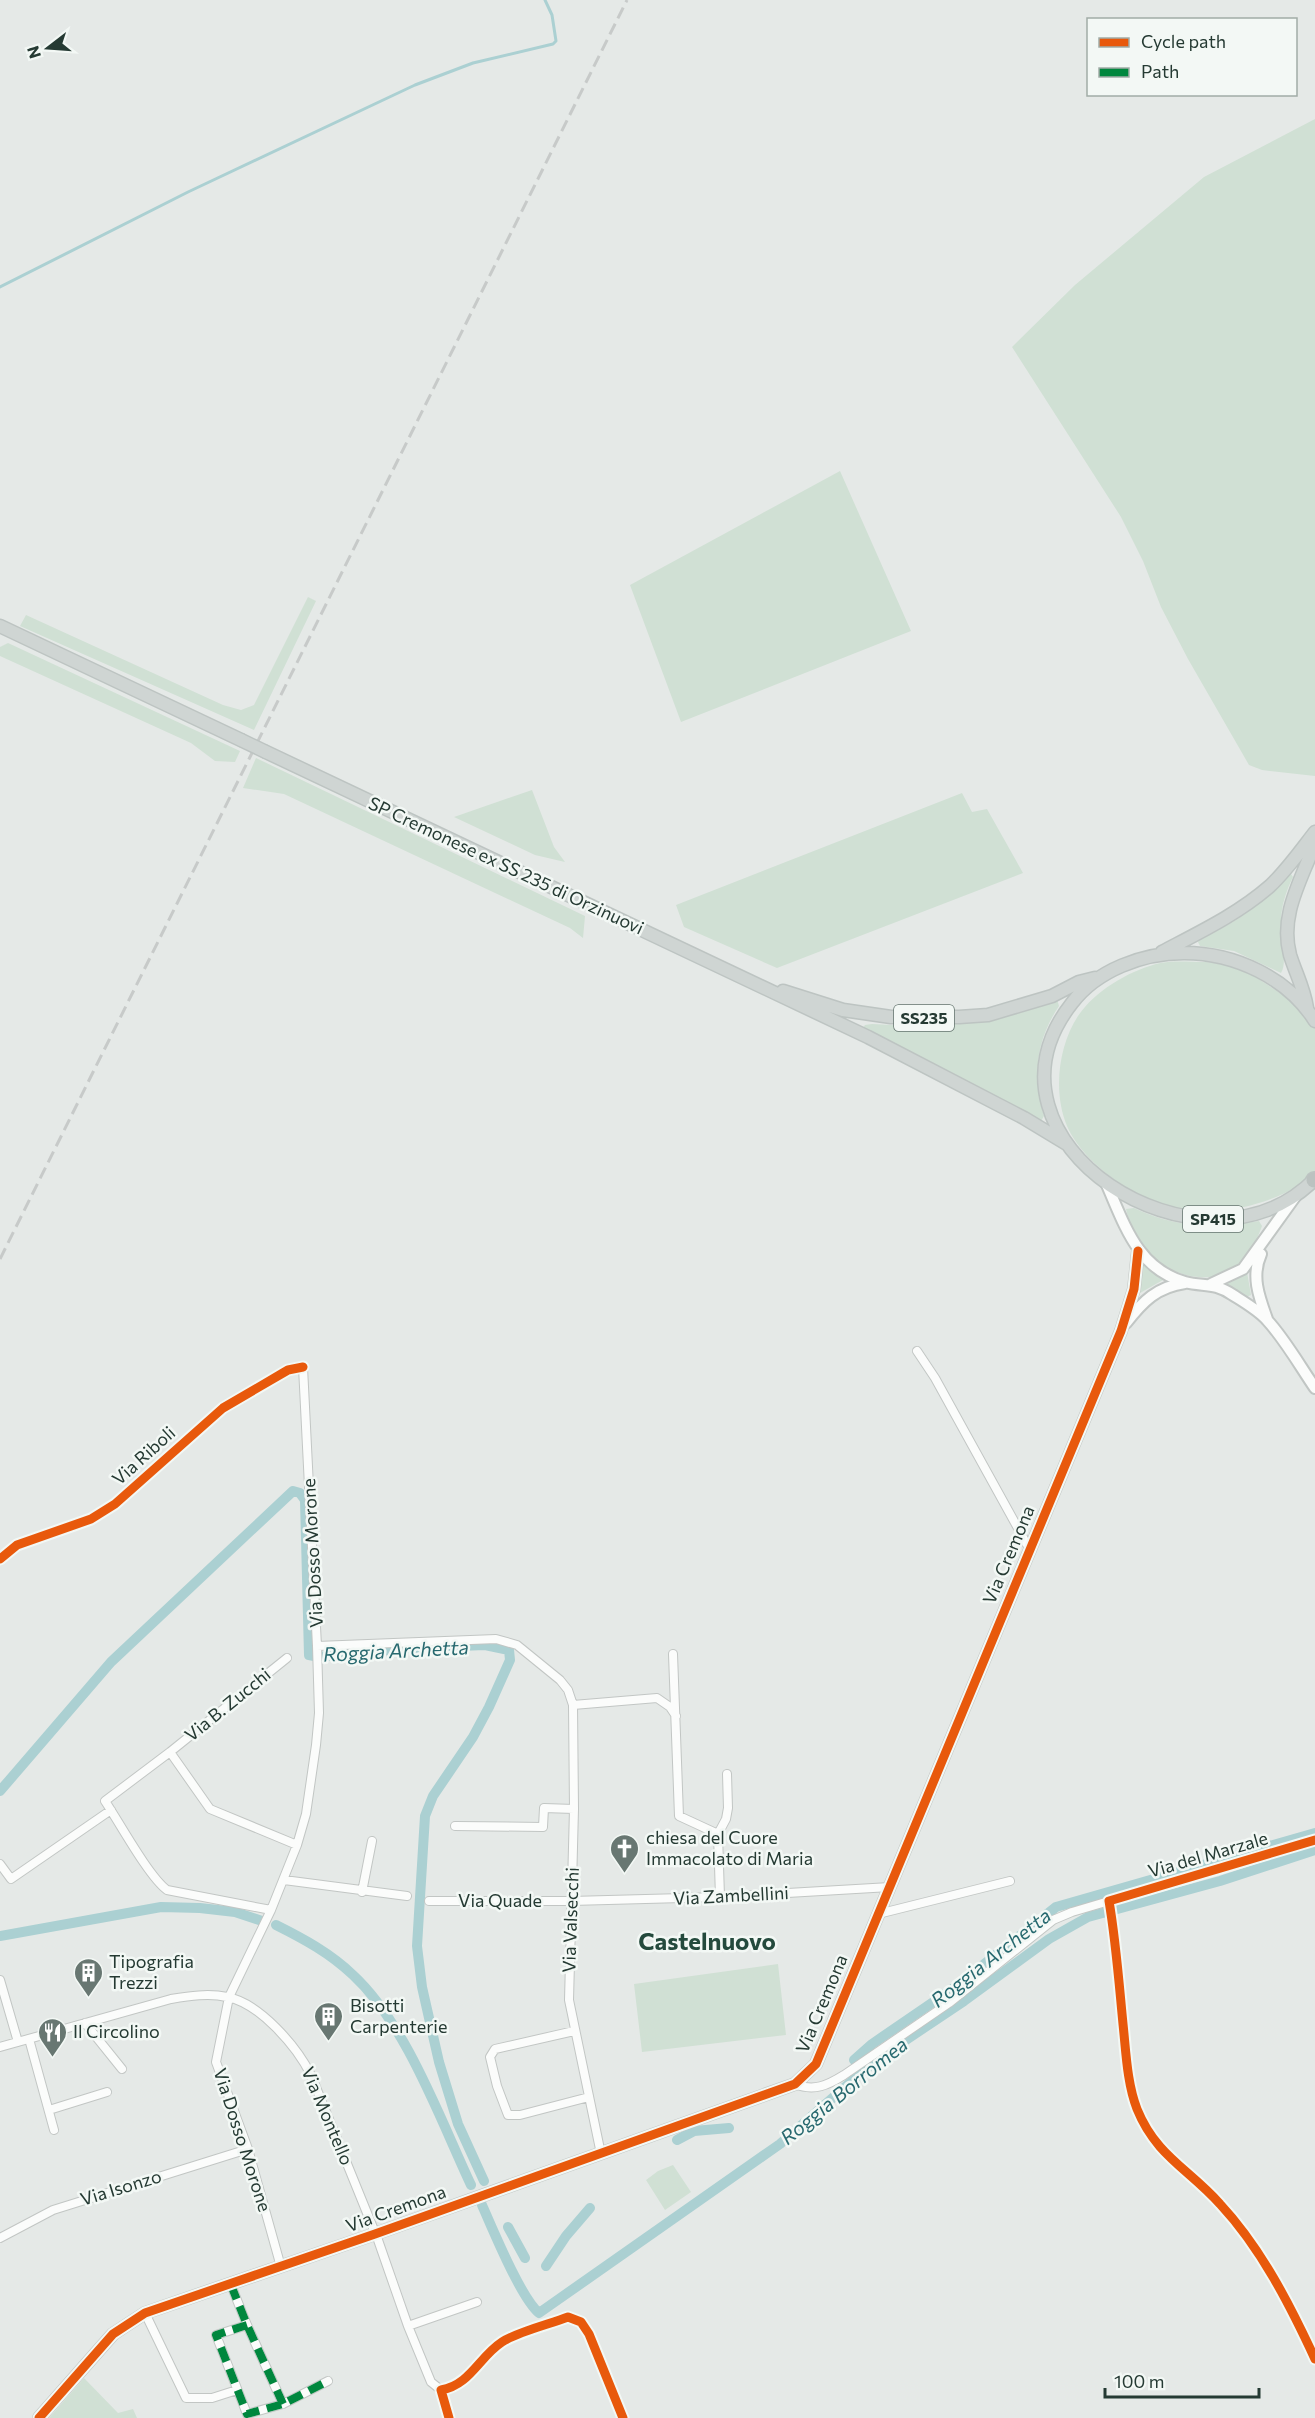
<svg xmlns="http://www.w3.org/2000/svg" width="1315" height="2418" font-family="Commissioner,sans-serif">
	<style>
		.green { fill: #d0e0d4 }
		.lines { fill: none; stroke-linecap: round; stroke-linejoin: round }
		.stream { stroke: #abd0d2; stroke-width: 3 }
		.canal { stroke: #abd0d2; stroke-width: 10 }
		.street-casing { stroke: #c2c6c4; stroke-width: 10 }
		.secondary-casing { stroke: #c1c6c4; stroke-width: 14 }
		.primary-casing { stroke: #bdc4c2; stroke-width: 15 }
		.highway-casing { stroke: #bdc4c2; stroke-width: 18 }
		.street { stroke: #fbfcfb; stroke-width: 8 }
		.secondary { stroke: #fbfcfb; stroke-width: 10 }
		.primary { stroke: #cfd5d3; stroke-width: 12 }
		.highway { stroke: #bbc2c0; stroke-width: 15 }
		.rail { stroke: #c7cac9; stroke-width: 3; stroke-dasharray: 12 6; stroke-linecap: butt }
		.primary-bridge-casing { stroke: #bdc4c2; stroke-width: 15; stroke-linecap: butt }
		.primary-bridge { stroke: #cfd5d3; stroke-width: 12 }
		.quiet { stroke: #00873e; stroke-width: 8; stroke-dasharray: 15 8; stroke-linecap: butt }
		.cycleway-casing { stroke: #f3f8f5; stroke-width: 13 }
		.cycleway { stroke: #e8590c; stroke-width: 9 }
		.labels { text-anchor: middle; stroke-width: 5; stroke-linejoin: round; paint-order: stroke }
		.shield { fill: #f3f8f5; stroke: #63736d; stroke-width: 1.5 }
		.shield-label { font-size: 16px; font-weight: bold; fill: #253a33 }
		.street-label { font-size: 18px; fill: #253a33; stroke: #f3f8f5 }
		.poi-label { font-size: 18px; fill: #253a33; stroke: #f3f8f5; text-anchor: start }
		.water-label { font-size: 20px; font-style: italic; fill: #27696f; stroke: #f3f8f5 }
		.district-label { font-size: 24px; font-weight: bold; fill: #244a3d; stroke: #f3f8f5 }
	</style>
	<rect width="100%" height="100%" fill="#e5e9e7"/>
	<path class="green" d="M1315,119V776L1262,770L1249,765L1188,659L1161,607L1143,561L1121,517L1012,347L1075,285L1204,177Z
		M840,471L911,631L681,722L630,585Z
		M308,597L316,601L254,730L20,626L26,615L223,705L241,710L254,705Z
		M8,643L240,751L235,762L215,761L191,743L0,656V647Z
		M256,758L585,916L583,938L570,928L284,794L243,788Z
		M532,790L554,847L565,862L535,855L454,817Z
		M962,793L972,812L987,809L1023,873L777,968L684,927L676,905Z
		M1291,874L1293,877C1286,891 1281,907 1281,922C1280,937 1288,962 1281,973L1234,951L1200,946L1198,942L1200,939C1227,927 1253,911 1274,890C1280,885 1285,878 1291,874Z
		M1206,962L1231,965L1251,974L1304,1009L1315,1023V1171C1301,1190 1262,1204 1239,1208C1223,1211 1206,1214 1189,1212C1145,1206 1085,1167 1067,1126C1053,1093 1058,1046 1078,1016C1095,991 1127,972 1156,964C1171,960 1190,962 1206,962Z
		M1057,999L1059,1006C1036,1040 1032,1077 1044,1116L1040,1123L862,1029L865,1025L872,1024C939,1028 994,1023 1057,999Z
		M1134,1208C1180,1229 1210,1228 1259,1221L1262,1226C1258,1236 1254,1247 1248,1256C1224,1292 1165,1278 1143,1247C1135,1236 1129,1222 1126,1209Z
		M1142,1263L1163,1280L1140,1293L1139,1292Z
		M1247,1272L1251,1295L1247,1297L1227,1284Z
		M778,1964L786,2035L642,2052L634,1984Z
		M673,2165L691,2192L665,2210L646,2180L658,2171Z
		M84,2378L118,2413L133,2409L137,2418H49Z"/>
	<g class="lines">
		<path class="stream" d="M0,287L188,192L415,85L473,63L553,44L556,41L552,15L545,0"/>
		<path class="canal" d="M0,1791L111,1662L293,1491L300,1493L305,1500L309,1655L319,1657L410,1648L485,1645L509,1650L510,1660L489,1707L473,1737L433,1796L425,1816L417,1946L422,1987L439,2062L458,2124L484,2181
			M276,1925C304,1939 330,1953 353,1975C406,2024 440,2119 471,2185
			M0,1936L161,1907L200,1908L235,1912L262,1921
			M854,2060L872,2044L958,1985L1056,1907L1315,1833
			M677,2140L694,2131L729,2128
			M482,2205C493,2230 521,2298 539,2313L780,2144L876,2060L964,2001L1049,1939L1088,1917L1220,1881L1315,1850
			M508,2227L525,2258
			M546,2266L566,2236L590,2208"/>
		<defs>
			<path id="street" d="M917,1351L935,1378L1030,1550
				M317,1646L496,1639L517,1645L560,1680L568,1690L573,1705L574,1809L569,2000L601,2154
				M673,1654L679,1816L718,1834
				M573,1705L657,1698L670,1707L676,1716
				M170,1752L210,1809L297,1845
				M455,1826L543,1827L544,1808L574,1809
				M0,1864L11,1879L111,1810
				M284,1880L407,1896
				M362,1892L372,1841
				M720,1897L718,1834L726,1819L728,1808L727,1774
				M429,1901H571L720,1897L890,1887
				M271,1910L167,1890C149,1877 119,1822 105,1801L170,1752L287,1658
				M878,1914L1010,1881
				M0,1980L18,2042
				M85,2023L122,2069
				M574,2031L495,2049L490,2057L497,2086L508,2115H520L589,2097
				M29,2039L54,2130
				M0,2047L171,1999C189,1996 209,1993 227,1997C260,2003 297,2047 311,2075L378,2240L408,2326L431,2382L441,2390C470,2385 479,2357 502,2342C517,2332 550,2324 568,2317L581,2322L589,2334L613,2392
				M795,2084C814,2092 828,2085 844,2075L949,2003L1053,1920L1072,1912L1315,1840
				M49,2110L107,2092
				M0,2238L53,2210L248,2149
				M281,2267L248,2149L216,2062L229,1997L271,1910L297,1845L306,1814L316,1745L319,1713L317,1646L303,1367
				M231,2285L247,2325L283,2404
				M145,2313L186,2398H212L237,2390
				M247,2325L216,2335L247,2414L283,2404L328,2381
				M408,2326L477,2302"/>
			<path id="secondary" d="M1107,1185C1125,1226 1138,1269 1185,1282C1204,1287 1214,1282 1233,1295C1244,1302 1258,1310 1267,1320C1284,1338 1300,1366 1315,1388
				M1261,1254C1251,1276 1259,1297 1267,1319
				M1211,1284L1243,1269L1297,1194
				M1126,1323C1143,1301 1157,1287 1185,1283
				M39,2418L113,2334L145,2313L375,2234L795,2084L816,2064L1121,1331L1134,1289L1138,1251"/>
			<path id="primary" d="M0,626L241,740
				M266,752L868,1037L1024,1118L1067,1144
				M1162,952C1200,932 1238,914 1270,886C1287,870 1301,850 1315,832
				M783,991L843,1010L891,1017H959L988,1015L1052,996L1079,982L1095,978
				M1307,1008C1304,988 1296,974 1290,955C1279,915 1302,879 1315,843
				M1315,1021C1288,978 1235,953 1184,953C1143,953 1097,970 1072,1003C963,1141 1202,1293 1315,1179"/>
			<path id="highway" d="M1314,1180H1315"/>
		</defs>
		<use href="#street" class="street-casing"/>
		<use href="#secondary" class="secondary-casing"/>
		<use href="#primary" class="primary-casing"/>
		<use href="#highway" class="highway-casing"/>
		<use href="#street" class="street"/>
		<use href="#secondary" class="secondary"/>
		<use href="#primary" class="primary"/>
		<use href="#highway" class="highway"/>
		<path class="rail" d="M0,1259L627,0"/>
		<defs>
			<path id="primary-bridge" d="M241,740L266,752"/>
		</defs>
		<use href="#primary-bridge" class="primary-bridge-casing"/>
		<use href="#primary-bridge" class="primary-bridge"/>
		<path class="quiet" d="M231,2285L247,2325L283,2404
			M247,2325L216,2335L247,2414L283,2404L328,2381"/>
		<defs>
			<path id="cycleway" d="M0,1559L17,1545L91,1519L115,1504L223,1408L288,1370L303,1367
				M1315,1840L1109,1901C1116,1942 1119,1983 1123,2024C1126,2052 1127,2083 1137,2109C1156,2156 1189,2169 1220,2204C1261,2248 1290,2305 1315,2359
				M39,2418L113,2334L145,2313L375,2234L795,2084L816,2064L1121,1331L1134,1289L1138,1251
				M449,2418L441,2390C470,2385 479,2357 502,2342C517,2332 550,2324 568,2317L581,2322L589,2334L623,2418"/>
		</defs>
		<use href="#cycleway" class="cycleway-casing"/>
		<use href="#cycleway" class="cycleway"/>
	</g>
	<defs>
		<symbol id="church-pin" viewBox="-11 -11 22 30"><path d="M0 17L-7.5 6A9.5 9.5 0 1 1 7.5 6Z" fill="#687772" stroke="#f3f8f5"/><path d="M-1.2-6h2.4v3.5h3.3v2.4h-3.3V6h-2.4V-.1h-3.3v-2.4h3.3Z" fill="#fff"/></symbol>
		<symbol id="building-pin" viewBox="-11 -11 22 30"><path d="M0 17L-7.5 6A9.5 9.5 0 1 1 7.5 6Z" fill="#687772" stroke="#f3f8f5"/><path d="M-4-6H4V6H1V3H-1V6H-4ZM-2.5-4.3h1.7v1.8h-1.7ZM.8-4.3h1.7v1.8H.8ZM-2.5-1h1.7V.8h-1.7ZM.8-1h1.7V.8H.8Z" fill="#fff"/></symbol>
		<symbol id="restaurant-pin" viewBox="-11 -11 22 30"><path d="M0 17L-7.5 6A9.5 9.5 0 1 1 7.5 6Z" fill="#687772" stroke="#f3f8f5"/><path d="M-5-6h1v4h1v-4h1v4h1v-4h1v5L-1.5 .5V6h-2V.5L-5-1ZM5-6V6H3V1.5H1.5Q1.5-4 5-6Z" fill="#fff"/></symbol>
	</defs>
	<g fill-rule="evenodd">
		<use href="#church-pin" x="608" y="1832" width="33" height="45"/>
		<use href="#building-pin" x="72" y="1956" width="33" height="45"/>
		<use href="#building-pin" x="312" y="2000" width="33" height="45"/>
		<use href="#restaurant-pin" x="36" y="2016" width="33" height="45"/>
	</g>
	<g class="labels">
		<g class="shield">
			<rect x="894" y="1005" width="60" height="26" rx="4.5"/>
			<rect x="1183" y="1206" width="60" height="26" rx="4.5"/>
		</g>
		<g class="shield-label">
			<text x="924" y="1024">SS235</text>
			<text x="1213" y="1225">SP415</text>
		</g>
		<g class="street-label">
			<text transform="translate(506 866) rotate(25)" y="6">SP Cremonese ex SS 235 di Orzinuovi</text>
			<text transform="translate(144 1456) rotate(-42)" y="6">Via Riboli</text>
			<text transform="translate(313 1553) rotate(-93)" y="6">Via Dosso Morone</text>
			<text transform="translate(1009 1555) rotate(-67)" y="6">Via Cremona</text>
			<text transform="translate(228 1705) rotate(-39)" y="6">Via B. Zucchi</text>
			<text transform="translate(1208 1855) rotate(-16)" y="6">Via del Marzale</text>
			<text transform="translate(731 1896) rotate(-3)" y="6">Via Zambellini</text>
			<text x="500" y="1907">Via Quade</text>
			<text transform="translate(571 1920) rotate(-88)" y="6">Via Valsecchi</text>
			<text transform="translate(822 2004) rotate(-67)" y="6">Via Cremona</text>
			<text transform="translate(327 2116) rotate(67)" y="6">Via Montello</text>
			<text transform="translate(242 2140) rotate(72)" y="6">Via Dosso Morone</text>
			<text transform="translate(121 2188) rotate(-17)" y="6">Via Isonzo</text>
			<text transform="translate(396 2209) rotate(-20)" y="6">Via Cremona</text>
		</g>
		<g class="poi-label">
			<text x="646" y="1844">chiesa del Cuore<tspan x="646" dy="21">Immacolato di Maria</tspan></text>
			<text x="109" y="1968">Tipografia<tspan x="109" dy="21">Trezzi</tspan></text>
			<text x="350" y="2012">Bisotti<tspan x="350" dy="21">Carpenterie</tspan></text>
			<text x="73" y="2038">Il Circolino</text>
		</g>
		<g class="water-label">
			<text transform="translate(396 1651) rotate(-3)" y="7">Roggia Archetta</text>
			<text transform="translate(991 1958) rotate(-38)" y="7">Roggia Archetta</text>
			<text transform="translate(844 2091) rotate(-39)" y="7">Roggia Borromea</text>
		</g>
		<g class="district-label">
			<text x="707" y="1950">Castelnuovo</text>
		</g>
	</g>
	<rect x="1087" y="18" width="210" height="78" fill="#f3f8f5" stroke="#a1aca7" stroke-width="1.5"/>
	<rect x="1099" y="38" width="30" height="9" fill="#e8590c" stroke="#a1aca7" stroke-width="1.5"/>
	<text x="1141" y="48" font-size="18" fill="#253a33">Cycle path</text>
	<rect x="1099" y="68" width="30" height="9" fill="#00873e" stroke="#a1aca7" stroke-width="1.5"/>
	<text x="1141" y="78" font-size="18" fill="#253a33">Path</text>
	<g transform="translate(48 48) rotate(253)" stroke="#f3f8f5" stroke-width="4.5" paint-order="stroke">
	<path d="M0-4.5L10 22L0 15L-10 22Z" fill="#253a33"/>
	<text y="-9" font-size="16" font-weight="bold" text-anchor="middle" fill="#253a33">N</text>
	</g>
	<path d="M1105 2388v9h154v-9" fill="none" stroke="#253a33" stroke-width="3"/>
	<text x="1114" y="2388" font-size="18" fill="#253a33" stroke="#f3f8f5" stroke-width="4.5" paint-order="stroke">100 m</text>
</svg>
